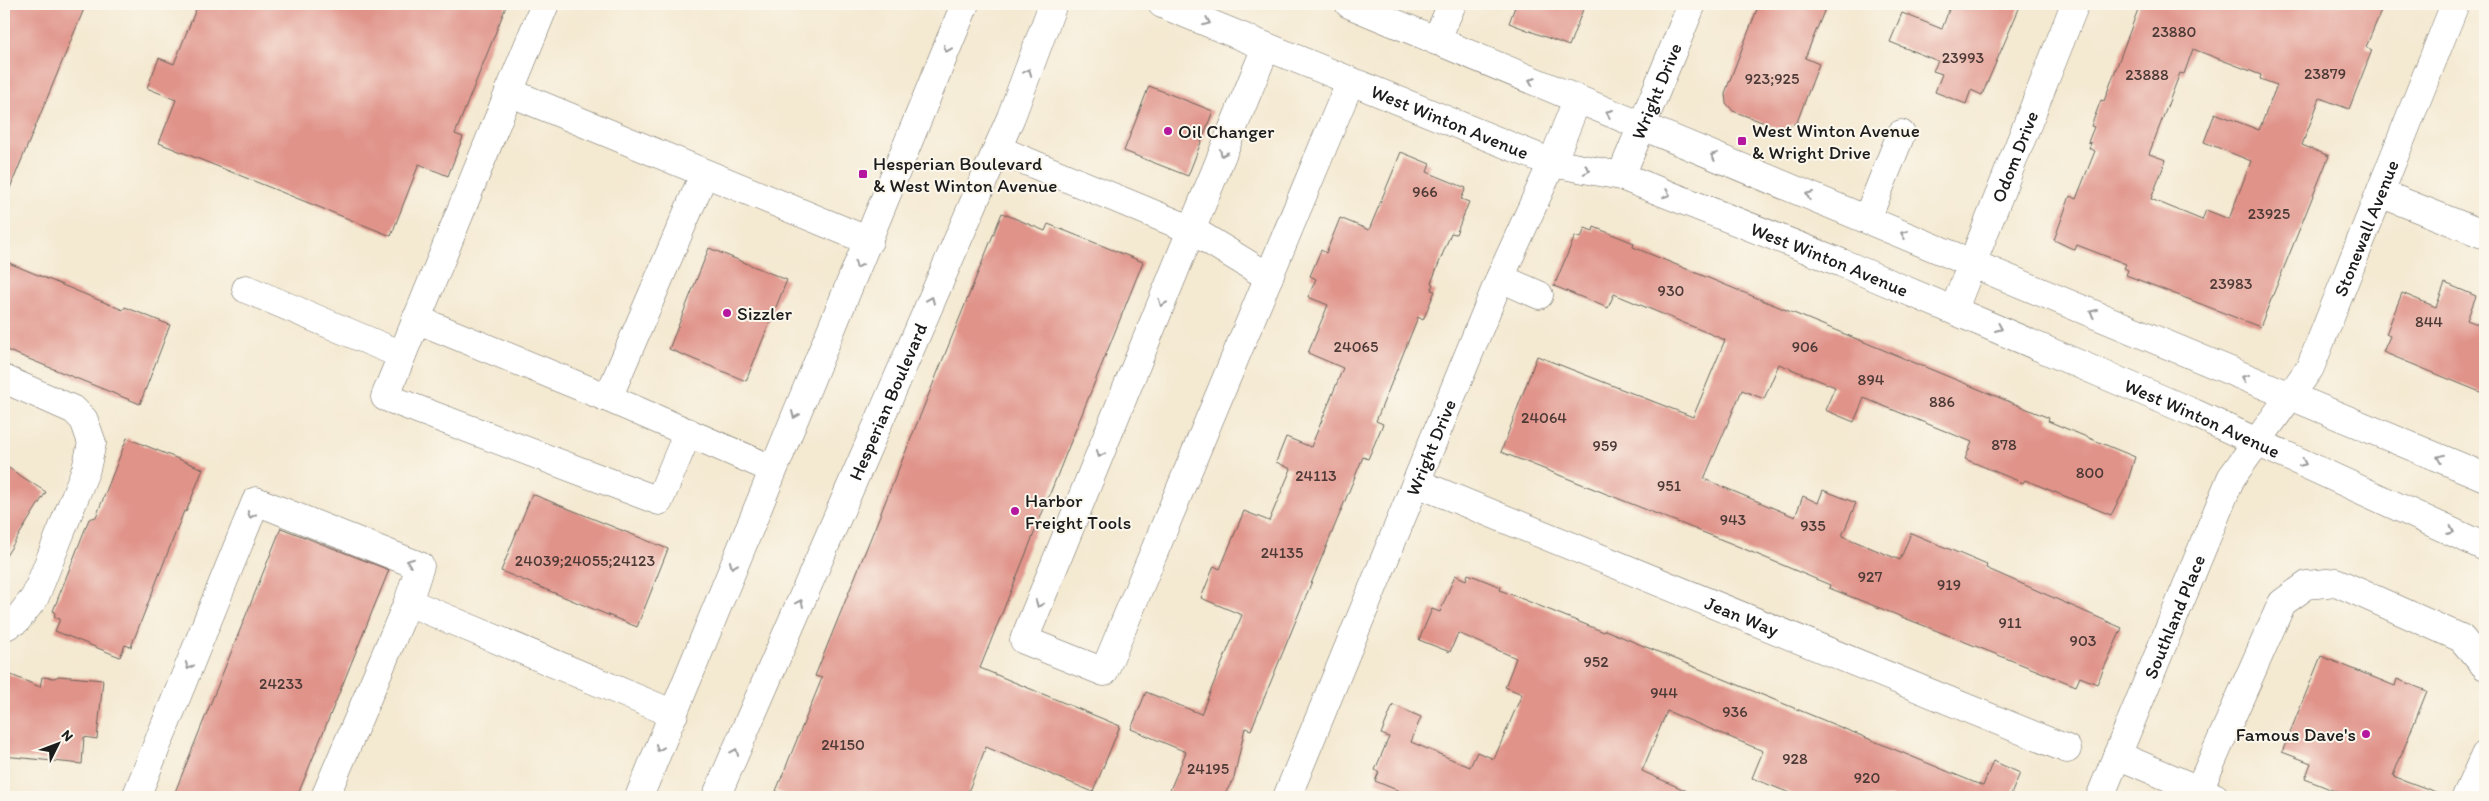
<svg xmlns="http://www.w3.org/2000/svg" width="2489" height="801" font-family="Itim,sans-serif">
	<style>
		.building { fill: #e09389; fill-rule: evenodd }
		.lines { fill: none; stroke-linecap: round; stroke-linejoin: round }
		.minor-casing { stroke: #68645b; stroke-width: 29 }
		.major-casing { stroke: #68645b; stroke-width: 29 }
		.minor { stroke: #fff; stroke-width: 28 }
		.major { stroke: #fff; stroke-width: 28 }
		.oneway { stroke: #999 }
		.poi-dot { fill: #b5179e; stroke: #fbf7ec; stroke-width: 2 }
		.labels { text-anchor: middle; stroke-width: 4; stroke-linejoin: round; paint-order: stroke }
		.number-label { font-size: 16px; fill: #4d3a37 }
		.street-label { font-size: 19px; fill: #1c1c1c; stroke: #fbf7ec }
		.poi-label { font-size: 19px; fill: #1c1c1c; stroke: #fbf7ec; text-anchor: start }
	</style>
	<rect width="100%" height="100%" fill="#fbf7ec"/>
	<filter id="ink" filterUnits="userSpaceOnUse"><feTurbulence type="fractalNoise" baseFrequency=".02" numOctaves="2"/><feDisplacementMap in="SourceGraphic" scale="10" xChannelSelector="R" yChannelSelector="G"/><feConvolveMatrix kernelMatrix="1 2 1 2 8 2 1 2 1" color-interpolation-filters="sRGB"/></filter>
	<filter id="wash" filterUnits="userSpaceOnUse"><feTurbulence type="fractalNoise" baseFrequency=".0096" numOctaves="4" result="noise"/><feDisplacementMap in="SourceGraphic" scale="20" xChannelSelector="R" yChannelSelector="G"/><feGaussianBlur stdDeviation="1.12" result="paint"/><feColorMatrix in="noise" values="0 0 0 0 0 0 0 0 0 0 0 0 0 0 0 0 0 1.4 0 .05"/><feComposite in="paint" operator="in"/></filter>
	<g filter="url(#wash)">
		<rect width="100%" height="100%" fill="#f4e9d1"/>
		<g id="blocks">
			<path class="building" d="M4,4H86L5,200L4,199Z
				M198,4H507L455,134L463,137L448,176L419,164L391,236L159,143L176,100L147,88L159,58L174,64Z
				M1516,4H1585L1569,46L1509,23Z
				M1759,4H1827L1805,58L1819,64L1797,122L1783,130L1733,111L1726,103L1725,93Z
				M1951,4H2021L1982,95L1971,90L1966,104L1935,92L1942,74L1933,71L1938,61L1890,42L1902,13L1942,29Z
				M2140,4H2384L2366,47L2372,50L2349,109L2320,98L2302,145L2329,156L2260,327L2126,275L2128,270L2124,268L2126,264L2077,245L2075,250L2054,240L2070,196L2076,199L2095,151L2089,148L2091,143L2088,142L2094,127L2091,126L2101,100L2104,101ZM2193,49L2261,75L2260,79L2277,85L2259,130L2215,113L2204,142L2251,161L2229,219L2206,210L2202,220L2151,199L2166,160L2149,154L2180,73L2184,74Z
				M1149,86L1213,111L1188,176L1124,151Z
				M1401,152L1430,164L1427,172L1466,188L1461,199L1469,202L1456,234L1451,233L1431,283L1433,284L1431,290L1435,291L1423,320L1418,317L1376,421L1383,424L1368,459L1363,457L1251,730L1245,728L1234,778L1223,797H1167L1186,752L1131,729L1146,692L1201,714L1242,615L1201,598L1214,566L1220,569L1244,511L1269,521L1291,469L1276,462L1286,437L1311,447L1343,368L1308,353L1328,305L1308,297L1316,279L1310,276L1321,250L1326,253L1340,218L1369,230Z
				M1002,213L1045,231L1048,224L1143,262L980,668L1120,726L1093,792L986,747L966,797H792L776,791L822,678L815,676Z
				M1594,227L1634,243L1633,247L2049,418L2048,421L2135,457L2126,487L2111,515L2025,480L2023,483L1965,459L1972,442L1864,398L1854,422L1825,410L1835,387L1779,364L1764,399L1742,390L1704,479L1795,517L1803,496L1818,503L1823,490L1856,503L1842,536L1900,560L1911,533L1987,565L1986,568L2122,628L2097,684L2080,677L2076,686L1829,588L1830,585L1730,543L1501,452L1537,356L1693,417L1725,340L1614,294L1608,308L1554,286L1575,236L1581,238L1585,228L1593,231Z
				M709,248L787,280L746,381L669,349Z
				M4,261L123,310L125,307L170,325L140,404L4,349Z
				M2445,283L2476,296L2467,320L2485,327V394L2383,352L2390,336L2386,334L2402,293L2436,307Z
				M127,438L203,469L186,512L184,511L131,647L125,645L120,657L55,631L60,619L54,617L55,613L53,611L89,519L96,517Z
				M4,465L46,492L4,559Z
				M532,494L668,549L637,627L501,571Z
				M281,528L389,570L297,797H173Z
				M1468,574L1501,587L1500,590L1604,632L1605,630L1983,786L1993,761L2020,773L2010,797H1800L1752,778L1763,751L1667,711L1642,771L1700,797H1414L1375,781L1379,772L1375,770L1389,737L1381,734L1393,705L1421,717L1411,742L1470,767L1477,752L1494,759L1522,694L1505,687L1516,658L1458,633L1450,652L1419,640L1432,609L1440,612L1455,575L1466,580Z
				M2321,656L2395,686L2397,679L2427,691L2393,776L2444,795L2443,797H2350L2305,779L2311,763L2282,752Z
				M4,672L40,687L42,677L54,678L59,676L103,680L97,739L84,737L82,764L4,756Z"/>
		</g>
	</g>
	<g filter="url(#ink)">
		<use href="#blocks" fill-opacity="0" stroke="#68645b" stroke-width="1"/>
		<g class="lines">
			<defs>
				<g id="minor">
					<path d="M545,4L385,397L659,501L688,432"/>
					<path d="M1436,41L1452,4"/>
					<path d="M1266,47L1024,640L1104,672L1350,82"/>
					<path d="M509,92L869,241"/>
					<path d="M997,149L1192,230L1269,277"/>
					<path id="s1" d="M1621,176L1692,4"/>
					<path d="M2380,193L2485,235"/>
					<path d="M1867,219L1901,134"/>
					<path d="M1500,278L1539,295"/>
					<path d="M246,289L402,355"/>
					<path id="s2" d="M1954,309L2075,4"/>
					<path d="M416,319L608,398L772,469"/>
					<path d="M4,379L74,410L84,420L92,443L86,469L35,597L17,620L4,627"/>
					<path d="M608,398L704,174"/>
					<path id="s3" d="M1417,483L2067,749"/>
					<path d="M2117,755L2215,797"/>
					<path d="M2199,790L2282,603L2307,585L2336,582L2461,638L2485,666"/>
					<path d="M136,797L256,501L420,566L408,602"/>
					<path d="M325,797L408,602L674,714"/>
					<path id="s4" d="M1287,797L1500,278L1552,163L1577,100"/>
					<path id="s5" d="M2100,797L2231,478L2310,368L2455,4"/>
					<path d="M2466,797L2485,755"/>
				</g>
				<g id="major">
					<path id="s6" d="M1162,4L1552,163L1621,176L1842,263L2194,413L2485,547"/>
					<path d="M1349,4L2485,477"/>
					<path d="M639,797L965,4"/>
					<path id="s7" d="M716,797L1011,117L1053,4"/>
				</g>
			</defs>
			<use href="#minor" class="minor-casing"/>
			<use href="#major" class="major-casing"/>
			<use href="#minor" class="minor"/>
			<use href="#major" class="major"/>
		</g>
		<defs><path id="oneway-chevron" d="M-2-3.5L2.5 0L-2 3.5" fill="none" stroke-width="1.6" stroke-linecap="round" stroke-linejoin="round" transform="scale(1.25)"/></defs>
		<g class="oneway">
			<use href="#oneway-chevron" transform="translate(1207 22) rotate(22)"/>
			<use href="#oneway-chevron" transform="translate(947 49) rotate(112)"/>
			<use href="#oneway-chevron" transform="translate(1028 72) rotate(-69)"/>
			<use href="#oneway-chevron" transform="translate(1532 81) rotate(-157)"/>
			<use href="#oneway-chevron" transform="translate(1609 113) rotate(-157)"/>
			<use href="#oneway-chevron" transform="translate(1223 153) rotate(112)"/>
			<use href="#oneway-chevron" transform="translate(1714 156) rotate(-158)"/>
			<use href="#oneway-chevron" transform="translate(1587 170) rotate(11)"/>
			<use href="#oneway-chevron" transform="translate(1667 194) rotate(21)"/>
			<use href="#oneway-chevron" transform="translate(1809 195) rotate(-157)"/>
			<use href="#oneway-chevron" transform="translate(1904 234) rotate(-158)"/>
			<use href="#oneway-chevron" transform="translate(858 265) rotate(113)"/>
			<use href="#oneway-chevron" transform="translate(931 300) rotate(-67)"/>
			<use href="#oneway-chevron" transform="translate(1162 303) rotate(112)"/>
			<use href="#oneway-chevron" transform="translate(2093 313) rotate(-157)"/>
			<use href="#oneway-chevron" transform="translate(1999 328) rotate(24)"/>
			<use href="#oneway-chevron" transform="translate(2245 378) rotate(-157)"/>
			<use href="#oneway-chevron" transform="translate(795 415) rotate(113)"/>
			<use href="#oneway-chevron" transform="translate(1100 454) rotate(112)"/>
			<use href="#oneway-chevron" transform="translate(2440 458) rotate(-158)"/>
			<use href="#oneway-chevron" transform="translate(2303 463) rotate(25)"/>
			<use href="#oneway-chevron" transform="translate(251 515) rotate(112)"/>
			<use href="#oneway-chevron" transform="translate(2451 531) rotate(25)"/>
			<use href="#oneway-chevron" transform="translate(410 562) rotate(-159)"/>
			<use href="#oneway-chevron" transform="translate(733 565) rotate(112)"/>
			<use href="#oneway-chevron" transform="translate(800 603) rotate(-66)"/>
			<use href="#oneway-chevron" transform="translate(1039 604) rotate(112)"/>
			<use href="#oneway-chevron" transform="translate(189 666) rotate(112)"/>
			<use href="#oneway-chevron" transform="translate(659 748) rotate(113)"/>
			<use href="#oneway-chevron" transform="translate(735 752) rotate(-67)"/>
		</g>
	</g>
	<g class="poi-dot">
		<circle cx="1168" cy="131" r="5"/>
		<rect x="1737" y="136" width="10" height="10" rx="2.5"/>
		<rect x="858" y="169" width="10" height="10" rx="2.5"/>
		<circle cx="727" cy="313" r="5"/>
		<circle cx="1015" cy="511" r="5"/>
		<circle cx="2366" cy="734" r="5"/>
	</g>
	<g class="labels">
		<g class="number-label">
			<text x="2174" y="37">23880</text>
			<text x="1963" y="63">23993</text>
			<text x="2325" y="79">23879</text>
			<text x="2147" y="80">23888</text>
			<text x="1772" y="84">923;925</text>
			<text x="1425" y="197">966</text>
			<text x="2269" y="219">23925</text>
			<text x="2231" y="289">23983</text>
			<text x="1671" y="296">930</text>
			<text x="2429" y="327">844</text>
			<text x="1356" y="352">24065</text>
			<text x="1805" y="352">906</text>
			<text x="1871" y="385">894</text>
			<text x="1942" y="407">886</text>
			<text x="1544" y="423">24064</text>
			<text x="2004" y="450">878</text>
			<text x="1605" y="451">959</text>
			<text x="2090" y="478">800</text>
			<text x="1316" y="481">24113</text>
			<text x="1669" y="491">951</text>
			<text x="1733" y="525">943</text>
			<text x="1813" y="531">935</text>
			<text x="1282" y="558">24135</text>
			<text x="585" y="566">24039;24055;24123</text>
			<text x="1870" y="582">927</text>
			<text x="1949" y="590">919</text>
			<text x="2010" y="628">911</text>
			<text x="2083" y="646">903</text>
			<text x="1596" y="667">952</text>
			<text x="281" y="689">24233</text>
			<text x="1664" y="698">944</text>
			<text x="1735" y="717">936</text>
			<text x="843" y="750">24150</text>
			<text x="1795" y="764">928</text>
			<text x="1208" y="774">24195</text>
			<text x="1867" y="783">920</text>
		</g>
		<g class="street-label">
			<text dy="7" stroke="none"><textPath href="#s1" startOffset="92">Wright Drive</textPath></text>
			<text dy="7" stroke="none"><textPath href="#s6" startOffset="311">West Winton Avenue</textPath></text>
			<text dy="7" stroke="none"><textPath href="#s2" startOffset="164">Odom Drive</textPath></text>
			<text dy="7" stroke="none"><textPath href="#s5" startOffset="631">Stonewall Avenue</textPath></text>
			<text dy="7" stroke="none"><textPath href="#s6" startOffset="716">West Winton Avenue</textPath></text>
			<text dy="7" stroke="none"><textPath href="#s7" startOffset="431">Hesperian Boulevard</textPath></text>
			<text dy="7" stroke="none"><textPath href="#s6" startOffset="1121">West Winton Avenue</textPath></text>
			<text dy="7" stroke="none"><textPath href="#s4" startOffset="378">Wright Drive</textPath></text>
			<text dy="7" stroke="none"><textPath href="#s3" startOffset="351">Jean Way</textPath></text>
			<text dy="7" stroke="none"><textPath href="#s5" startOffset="195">Southland Place</textPath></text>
		</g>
		<g class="poi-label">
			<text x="1752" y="137">West Winton Avenue<tspan x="1752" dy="22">&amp; Wright Drive</tspan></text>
			<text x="1178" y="138">Oil Changer</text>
			<text x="873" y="170">Hesperian Boulevard<tspan x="873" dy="22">&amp; West Winton Avenue</tspan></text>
			<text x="737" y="320">Sizzler</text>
			<text x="1025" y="507">Harbor<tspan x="1025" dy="22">Freight Tools</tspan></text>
			<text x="2356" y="741" text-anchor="end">Famous Dave's</text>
		</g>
	</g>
	<rect width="2489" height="801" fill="none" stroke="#fbf7ec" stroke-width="20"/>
	<g transform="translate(58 744) rotate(48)" stroke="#fbf7ec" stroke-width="4" paint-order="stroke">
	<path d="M0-4L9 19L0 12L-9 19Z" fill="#1c1c1c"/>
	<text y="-8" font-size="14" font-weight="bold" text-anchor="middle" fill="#1c1c1c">N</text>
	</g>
</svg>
